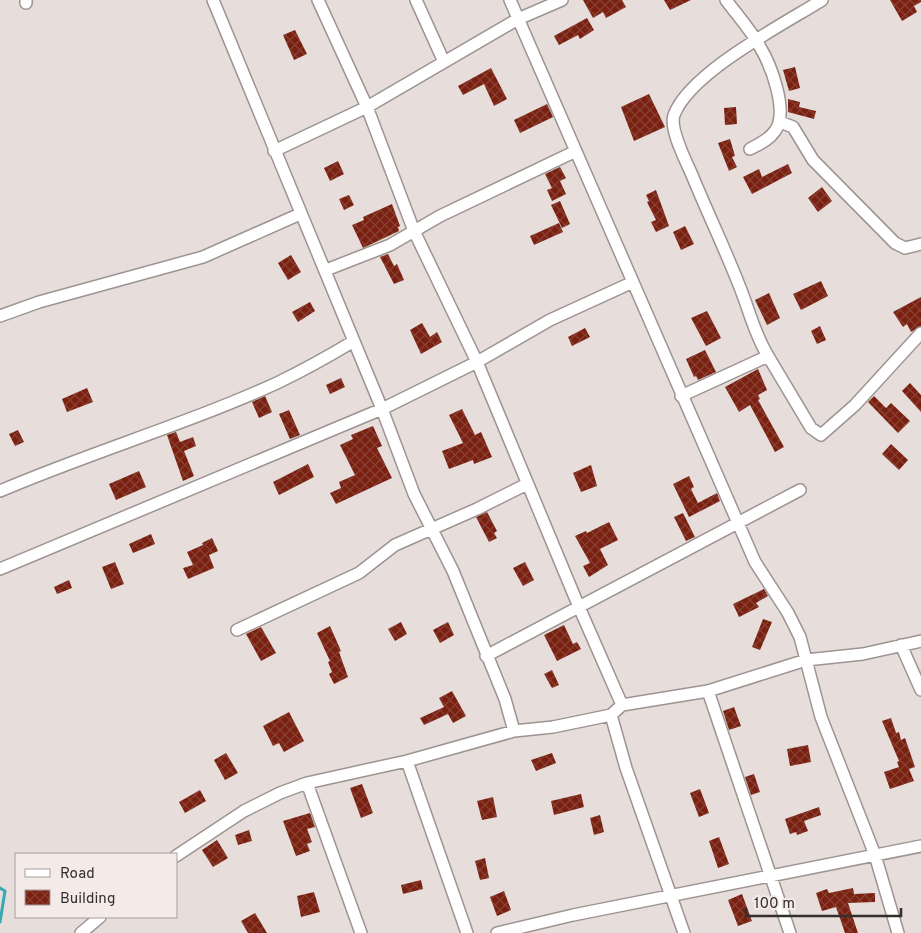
<svg xmlns="http://www.w3.org/2000/svg" width="921" height="933" font-family="Overpass,sans-serif">
	<style>
		.lines { fill: none; stroke-linecap: round; stroke-linejoin: round }
		.stream { stroke: #36a9b2; stroke-width: 3 }
		.building { fill: url(#building-cross-hatch) }
		.street-casing { stroke: #9d9492; stroke-width: 14 }
		.street { stroke: #fff; stroke-width: 11 }
	</style>
	<defs>
		<pattern id="building-cross-hatch" width="8" height="8" patternUnits="userSpaceOnUse" patternTransform="scale(1.25)"><rect width="8" height="8" fill="#792010"/><path d="M0 0l8 8M0 8l8-8" fill="none" stroke="#884033"/></pattern>
	</defs>
	<rect width="100%" height="100%" fill="#e7dddb"/>
	<g class="lines">
		<path class="stream" d="M0,888L5,891L0,922"/>
	</g>
	<path class="building" d="M583,0H622L626,7L606,18L603,12L593,18Z
		M664,0H691L670,10Z
		M890,0H921V2L914,6L917,12L902,21Z
		M587,18L594,30L580,39L578,35L559,45L554,36Z
		M295,30L307,54L294,60L283,35Z
		M795,67L800,88L789,91L783,70Z
		M491,68L507,99L494,106L484,84L463,95L458,86Z
		M649,94L665,127L634,141L621,107Z
		M788,99L800,102L799,107L816,111L814,119L788,112Z
		M547,104L553,117L520,133L514,120Z
		M736,107L737,124L725,125L724,108Z
		M730,139L735,156L732,157L737,167L729,171L718,143Z
		M338,161L344,174L330,181L324,168Z
		M788,164L792,173L752,194L743,177L759,169L762,177Z
		M560,167L566,178L560,181L566,194L552,201L547,190L552,188L545,174Z
		M822,187L832,201L818,212L808,198Z
		M656,190L669,226L656,232L651,222L656,220L647,202L649,201L646,195Z
		M349,195L354,205L344,210L339,199Z
		M560,201L570,224L562,228L551,205Z
		M392,204L400,226L398,227L399,231L363,248L352,225L364,220L363,217Z
		M559,223L563,232L534,245L530,236Z
		M685,226L694,244L681,250L673,232Z
		M388,254L394,266L397,264L404,280L394,284L380,257Z
		M291,255L301,272L288,280L278,263Z
		M821,281L828,296L801,310L793,294Z
		M769,293L780,318L767,325L755,300Z
		M921,297V326L911,332L907,324L903,327L893,312Z
		M310,302L315,311L298,322L292,312Z
		M707,311L721,338L706,346L691,318Z
		M422,323L430,337L437,332L442,342L421,354L410,330Z
		M820,326L826,340L817,344L811,331Z
		M585,328L590,337L572,346L568,337Z
		M705,350L716,372L698,380L696,376L694,377L686,359Z
		M758,369L767,390L758,395L760,399L758,400L784,447L775,452L750,405L739,412L725,387Z
		M341,378L345,387L330,394L326,385Z
		M910,383L921,395V412L902,391Z
		M87,388L93,402L67,412L62,399Z
		M265,396L272,412L259,418L252,402Z
		M874,396L886,408L891,403L910,421L898,433L868,402Z
		M462,409L475,435L481,432L492,457L474,464L473,460L449,469L442,451L463,443L449,415Z
		M289,410L300,435L290,439L279,414Z
		M373,426L382,446L377,448L392,478L336,504L330,493L341,488L339,482L355,475L340,445L353,439L351,435Z
		M18,430L24,442L15,446L9,434Z
		M176,432L180,442L193,437L196,446L184,451L194,476L183,481L167,435Z
		M891,444L908,460L899,470L882,454Z
		M308,464L314,477L279,495L273,482Z
		M591,465L597,486L581,492L573,473Z
		M139,471L146,487L116,500L109,484Z
		M689,476L694,487L691,489L698,503L717,493L720,501L689,517L673,484Z
		M487,512L497,531L494,533L497,538L489,542L476,517Z
		M683,513L695,537L686,541L674,517Z
		M609,522L618,540L600,549L608,565L589,577L583,566L590,563L575,536L586,531L587,533Z
		M151,534L155,544L133,553L129,544Z
		M212,538L218,551L209,555L214,568L188,579L183,568L193,565L187,552L203,545L202,543Z
		M115,562L124,584L111,589L102,567Z
		M525,562L534,580L523,586L513,568Z
		M69,580L72,588L57,594L54,587Z
		M764,589L768,596L756,603L759,607L739,617L733,604Z
		M763,619L772,622L760,650L752,647Z
		M401,622L407,634L395,641L388,629Z
		M448,622L454,635L440,643L433,630Z
		M564,625L573,644L577,642L581,649L557,661L544,635Z
		M330,626L341,651L339,652L348,677L334,684L329,674L332,672L328,662L330,661L317,633Z
		M261,627L276,653L261,661L246,634Z
		M552,670L559,685L552,688L544,674Z
		M452,691L466,716L453,723L448,714L424,725L420,718L444,707L439,698Z
		M734,707L741,726L729,730L723,711Z
		M289,712L304,741L284,752L279,743L273,746L263,726Z
		M891,718L896,733L899,732L901,740L905,738L915,767L909,769L914,781L890,789L884,772L899,767L897,762L899,761L882,721Z
		M808,745L811,762L790,766L787,749Z
		M226,753L238,773L225,780L214,760Z
		M552,753L556,763L536,771L531,760Z
		M754,774L760,792L751,795L745,777Z
		M362,784L373,813L361,818L350,788Z
		M700,789L709,813L699,817L690,793Z
		M200,790L206,801L185,813L179,802Z
		M581,794L584,807L554,815L551,801Z
		M493,797L497,817L482,820L477,801Z
		M819,807L821,815L804,821L808,831L797,835L796,832L790,834L785,819Z
		M310,813L315,827L307,829L312,842L307,844L310,851L296,856L283,821Z
		M600,815L604,832L594,835L590,818Z
		M249,830L252,841L238,845L235,835Z
		M719,837L729,864L718,868L709,841Z
		M217,840L228,858L213,867L202,850Z
		M485,858L489,878L480,880L475,861Z
		M421,880L423,889L403,894L401,885Z
		M853,888L854,894L875,893V902L848,903L858,933H845L836,907L822,911L816,893L827,889L829,893Z
		M504,891L511,910L497,916L490,897Z
		M314,892L320,912L301,917L297,896Z
		M742,894L752,921L738,926L728,900Z
		M255,913L267,933H248L241,921Z"/>
	<g class="lines">
		<defs>
			<path id="street" d="M213,0L382,409L414,494L453,571L505,699L514,731
				M318,0L367,107L414,231L477,362L579,607L622,705
				M416,0L444,62
				M510,0L755,562L788,613L800,637L821,717L875,855L898,933
				M726,0C737,15 751,30 760,47C771,65 789,112 775,131C769,140 759,144 750,149
				M26,3V0
				M780,122L793,127L813,160L895,243L905,248L921,244
				M274,151L367,107L518,19L562,0
				M326,270L390,245L440,216L576,151
				M0,316L39,302L203,257L300,214
				M768,356L811,428L821,435L855,405L921,333
				M681,396L768,356C755,335 750,313 741,290C726,251 708,214 692,175C686,161 669,129 674,115C690,72 784,24 822,0
				M0,491C91,452 187,424 277,383C304,370 329,356 354,341
				M0,569L382,409L477,362L550,320L633,282
				M237,630L359,573L395,545L477,509L527,484
				M901,645L921,690
				M486,656L800,490
				M708,691L790,933
				M611,715L626,768L684,933
				M407,761L467,933
				M307,783L361,933
				M176,856L244,811L280,793L307,783L407,761L514,731L553,727L611,715L622,705L708,691L806,660L863,654L921,641
				M81,933L100,917
				M497,933L573,915L921,846"/>
		</defs>
		<use href="#street" class="street-casing"/>
		<use href="#street" class="street"/>
	</g>
	<rect x="15" y="853" width="162" height="65" fill="#f4eae8" stroke="#a69f9e"/>
	<rect x="25" y="869" width="25" height="8" fill="#ffffff" stroke="#a69f9e"/>
	<text x="60" y="878" font-size="15" fill="#322f2e">Road</text>
	<rect x="25" y="890" width="25" height="15" fill="url(#building-cross-hatch)" stroke="#a69f9e"/>
	<text x="60" y="903" font-size="15" fill="#322f2e">Building</text>
	<path d="M746 908v8h155v-8" fill="none" stroke="#322f2e" stroke-width="2.5"/>
	<text x="754" y="908" font-size="15" fill="#322f2e" stroke="#f4eae8" stroke-width="4" paint-order="stroke">100 m</text>
</svg>
